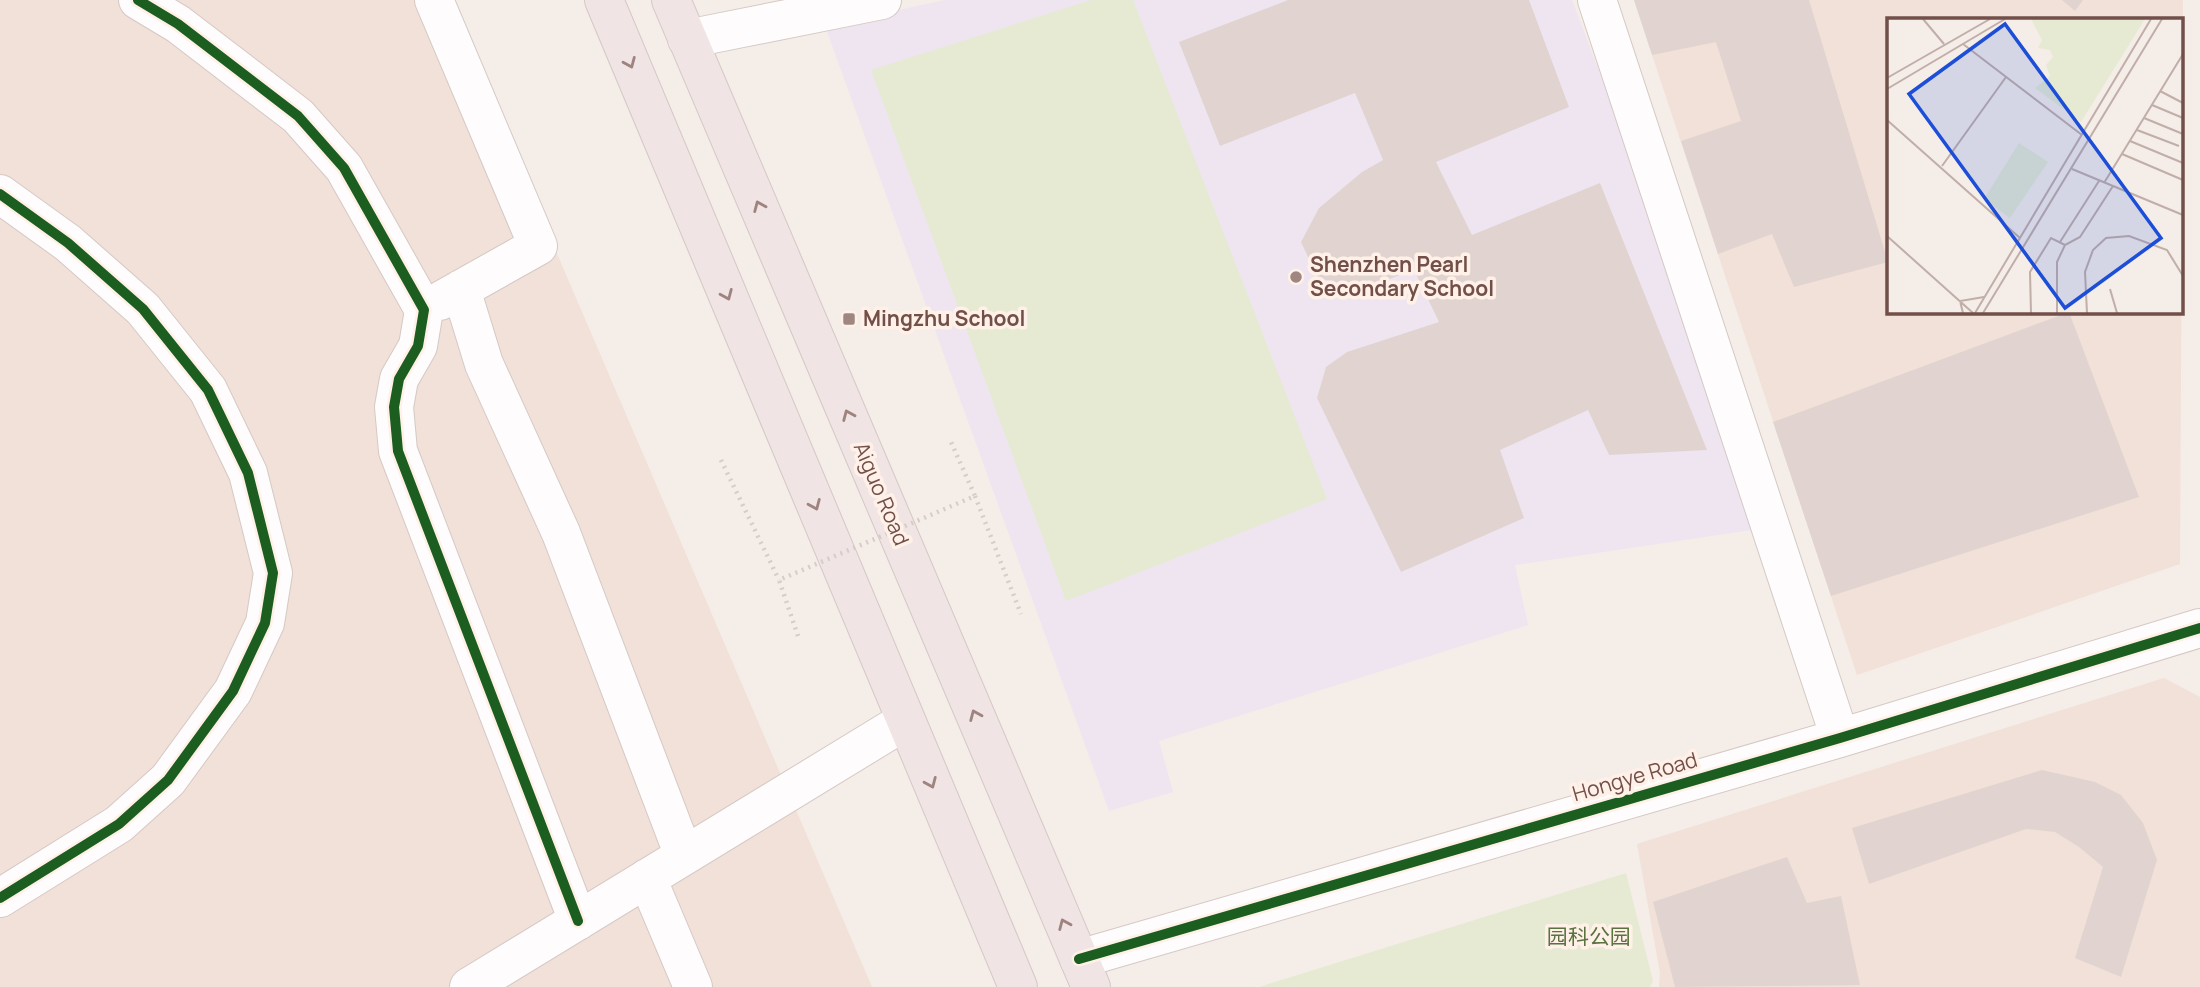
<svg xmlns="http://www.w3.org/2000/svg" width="2200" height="987" font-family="Manrope,'Noto Sans SC',sans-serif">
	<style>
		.residential { fill: #f1e1d8; fill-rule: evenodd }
		.education { fill: #eee5f0 }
		.green { fill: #e6ead3 }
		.building { fill: #e1d4d0 }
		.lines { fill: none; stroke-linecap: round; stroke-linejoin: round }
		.minor-casing { stroke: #d4c9c5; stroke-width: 40 }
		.highway-casing { stroke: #d4c8c5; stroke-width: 40 }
		.path { stroke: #d6ccc9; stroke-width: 4.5; stroke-dasharray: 2 5; stroke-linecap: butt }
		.minor { stroke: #fefcfc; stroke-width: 38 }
		.highway { stroke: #f0e4e4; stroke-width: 38 }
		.path-bridge { stroke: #d6ccc9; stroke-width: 4.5; stroke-dasharray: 2 5; stroke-linecap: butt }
		.cycleway-casing { stroke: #fff1e8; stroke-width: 15 }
		.cycleway { stroke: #1b5e20; stroke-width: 10 }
		.oneway { stroke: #9e837f }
		.poi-dot { fill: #a08681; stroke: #fff1e8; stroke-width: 2.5 }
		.labels { text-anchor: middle; stroke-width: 7; stroke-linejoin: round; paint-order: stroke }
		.poi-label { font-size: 21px; font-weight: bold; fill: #724f49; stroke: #fff1e8; text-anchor: start }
		.street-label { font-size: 21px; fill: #724f49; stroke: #fff1e8 }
		.park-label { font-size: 21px; fill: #59723f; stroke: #fff1e8 }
		.inset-road { fill: none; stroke: #c1aea8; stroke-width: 2 }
		.view { fill: #1d4ed8; fill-opacity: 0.15; stroke: #1d4ed8; stroke-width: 3.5 }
		.inset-edge { fill: none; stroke: #724f49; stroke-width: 3.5 }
	</style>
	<rect width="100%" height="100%" fill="#f5ede8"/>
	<path class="residential" d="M0,0H448L872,987H0Z
		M1634,0H2183L2180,564L1857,675ZM1888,19H2181V312H1888Z
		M2164,678L2200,697V987H1659L1660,973L1637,844Z"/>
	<path class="education" d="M945,0H1572L1772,527L1515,565L1528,625L1159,741L1173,792L1109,811L825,26Z"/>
	<path class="green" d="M1091,0H1133L1327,499L1066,601L871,70Z
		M1626,873L1653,981L1650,987H1259Z"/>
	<path class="building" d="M1288,0H1529L1569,107L1436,162L1472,235L1600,183L1707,450L1609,455L1588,410L1500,450L1524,518L1401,572L1317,398L1326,367L1347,352L1439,322L1414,270L1362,289L1318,278L1301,242L1319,208L1362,172L1383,160L1355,93L1220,146L1179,42Z
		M1634,0H1809L1888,262L1794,287L1772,234L1718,254L1681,141L1741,121L1716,42L1652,55Z
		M2062,0H2083L2075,11Z
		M2069,312L2139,497L1831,596L1773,422Z
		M2042,770L2095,782L2121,795L2143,823L2157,860L2121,977L2075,958L2103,867L2079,847L2055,832L2026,829L1869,884L1852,828Z
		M1787,857L1807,903L1841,896L1860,985L1675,987L1653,902Z"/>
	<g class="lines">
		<defs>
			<path id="minor" d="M138,0L178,24L298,116L344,168L424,310L418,346L399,379L394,407L398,451L578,921
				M434,0L538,246L440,301
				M1597,0L1840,738
				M687,39L882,0
				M0,194L68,243L143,309L208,390L248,473L273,573L265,623L233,691L168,780L119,824L0,898
				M461,289L484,364L561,533L684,856
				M647,878L693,987
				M1079,959L1840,738L2200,628
				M469,987L905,721"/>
			<path id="highway" d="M604,0L1018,987
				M671,0L1091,987"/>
		</defs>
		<use href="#minor" class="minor-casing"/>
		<use href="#highway" class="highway-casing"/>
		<path class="path" d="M721,460L779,580
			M975,496L1021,614"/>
		<use href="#minor" class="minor"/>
		<use href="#highway" class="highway"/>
		<path class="path-bridge" d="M798,636L779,580L975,496L951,442"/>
		<defs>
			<path id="cycleway" d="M138,0L178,24L298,116L344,168L424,310L418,346L399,379L394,407L398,451L578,921
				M0,194L68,243L143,309L208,390L248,473L273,573L265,623L233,691L168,780L119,824L0,898
				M1079,959L1840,738L2200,628"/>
		</defs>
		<use href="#cycleway" class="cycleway-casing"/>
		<use href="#cycleway" class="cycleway"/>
	</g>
	<defs><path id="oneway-chevron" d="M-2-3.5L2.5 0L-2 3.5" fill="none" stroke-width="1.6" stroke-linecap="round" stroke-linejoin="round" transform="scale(1.75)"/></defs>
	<g class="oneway">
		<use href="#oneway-chevron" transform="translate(630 63) rotate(67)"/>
		<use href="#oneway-chevron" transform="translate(759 206) rotate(-113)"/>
		<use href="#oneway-chevron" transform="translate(727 295) rotate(67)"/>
		<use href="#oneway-chevron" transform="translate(848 415) rotate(-113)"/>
		<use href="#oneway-chevron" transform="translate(815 505) rotate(67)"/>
		<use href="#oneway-chevron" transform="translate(975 715) rotate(-113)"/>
		<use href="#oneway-chevron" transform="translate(931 783) rotate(67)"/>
		<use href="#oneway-chevron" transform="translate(1064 924) rotate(-113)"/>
	</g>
	<g class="poi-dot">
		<circle cx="1296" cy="277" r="7"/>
		<rect x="842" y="312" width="14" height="14" rx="3.5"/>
	</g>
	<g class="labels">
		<g class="poi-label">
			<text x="1310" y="272">Shenzhen Pearl<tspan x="1310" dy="24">Secondary School</tspan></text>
			<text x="863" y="326">Mingzhu School</text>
		</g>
		<g class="street-label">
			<text transform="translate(881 494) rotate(67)" y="7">Aiguo Road</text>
			<text transform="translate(1635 777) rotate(-16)" y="7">Hongye Road</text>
		</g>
		<g class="park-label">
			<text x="1589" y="944">园科公园</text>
		</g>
	</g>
	<g transform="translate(1887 18)">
		<rect width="296" height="296" fill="#f5ede8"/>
		<path d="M144,1H258L194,104L148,70L163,58L159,47L166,39L163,32L151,30L155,22ZM132,125L161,144L123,200L97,181Z" fill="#e6ead3"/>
		<path class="inset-road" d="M36,1L57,26M76,26L195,117M0,60L103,1M0,71L118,1M273,73L296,85M265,87L296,100M257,100L296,116M0,102L133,220M250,112L292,128M243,123L296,145M235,136L296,162M55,148L119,59M185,151L296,197M217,165L296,36M0,218L86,295M173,224L212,163M223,271L230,295M76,295L73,283L97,279M88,295L264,1M96,295L275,1M144,295L143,254L164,220L178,227M170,295V244L178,227L193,219L226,168M200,295L198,254L206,232L219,220L242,218L280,232L296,258"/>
		<path class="view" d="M118,6L274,220L178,290L22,76Z"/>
		<rect width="296" height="296" class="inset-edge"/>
	</g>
</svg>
